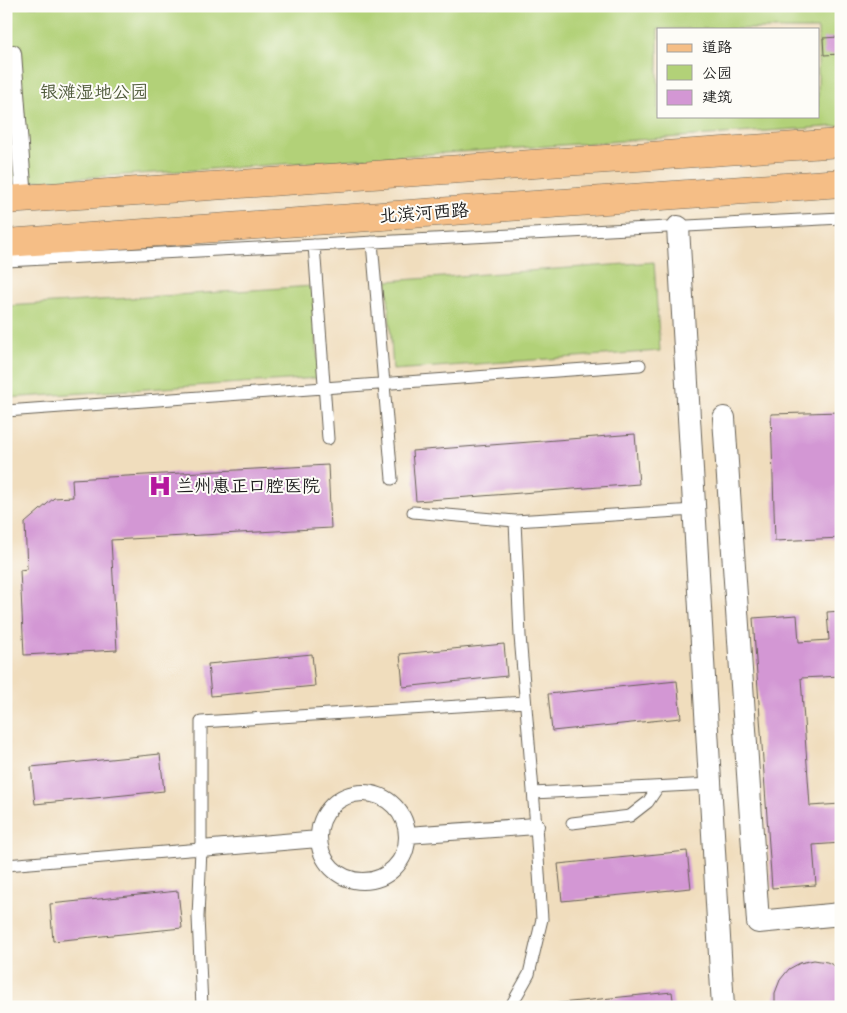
<svg xmlns="http://www.w3.org/2000/svg" width="847" height="1013" font-family="Dekko,'LXGW WenKai TC',sans-serif">
	<style>
		.green { fill: #b2d178; stroke: #67764a; fill-rule: evenodd }
		.building { fill: #d397d4 }
		.lines { fill: none; stroke-linecap: round; stroke-linejoin: round }
		.service-casing { stroke: #666054; stroke-width: 13 }
		.pedestrian-casing { stroke: #666054; stroke-width: 18 }
		.minor-casing { stroke: #666054; stroke-width: 24 }
		.primary-casing { stroke: #666054; stroke-width: 29 }
		.service { stroke: #fff; stroke-width: 11 }
		.pedestrian { stroke: #fff; stroke-width: 16 }
		.minor { stroke: #fff; stroke-width: 22 }
		.primary { stroke: #f5be86; stroke-width: 28 }
		.labels { text-anchor: middle; stroke-width: 4; stroke-linejoin: round; paint-order: stroke }
		.park-label { font-size: 18px; fill: #505b3c; stroke: #fdfcf7 }
		.street-label { font-size: 18px; fill: #1c1c1c; stroke: #fdfcf7 }
		.poi-label { font-size: 18px; fill: #1c1c1c; stroke: #fdfcf7; text-anchor: start }
	</style>
	<rect width="100%" height="100%" fill="#fdfcf7"/>
	<filter id="ink" filterUnits="userSpaceOnUse"><feTurbulence type="fractalNoise" baseFrequency=".02" numOctaves="2"/><feDisplacementMap in="SourceGraphic" scale="10" xChannelSelector="R" yChannelSelector="G"/><feConvolveMatrix kernelMatrix="1 2 1 2 8 2 1 2 1" color-interpolation-filters="sRGB"/></filter>
	<filter id="wash" filterUnits="userSpaceOnUse"><feTurbulence type="fractalNoise" baseFrequency=".0096" numOctaves="4" result="noise"/><feDisplacementMap in="SourceGraphic" scale="20" xChannelSelector="R" yChannelSelector="G"/><feGaussianBlur stdDeviation="1.12" result="paint"/><feColorMatrix in="noise" values="0 0 0 0 0 0 0 0 0 0 0 0 0 0 0 0 0 1.4 0 .05"/><feComposite in="paint" operator="in"/></filter>
	<g filter="url(#wash)">
		<rect width="100%" height="100%" fill="#f0ddbd"/>
		<path class="green" d="M6,6H841V126L6,183ZM658,29H818V116H658Z
			M654,262L660,351L393,370L387,281Z
			M313,286L319,378L6,398V307L8,306Z"/>
		<g id="blocks">
			<path class="building" d="M839,37L840,54L824,55L823,38Z
				M841,412V538L775,541L771,414Z
				M635,434L639,484L416,501L412,451Z
				M328,465L331,528L111,540L117,650L24,655L20,570L27,569L25,523L54,498L73,497L72,479Z
				M841,611V676L801,678L810,806L841,804V843L813,845L816,885L772,888L753,618L797,615L799,642L829,640L827,612Z
				M504,644L507,676L403,687L400,654Z
				M312,654L315,686L211,696L208,664Z
				M677,681L681,718L552,731L548,694Z
				M160,754L164,791L35,804L31,767Z
				M687,851L691,888L562,901L558,864Z
				M178,891L182,928L53,941L50,904Z
				M814,960L827,962L839,968L841,967V1007H775V993L780,980L789,969L800,963Z
				M672,992L674,1007H540V1005Z"/>
		</g>
	</g>
	<g filter="url(#ink)">
		<use href="#blocks" fill-opacity="0" stroke="#666054" stroke-width="1"/>
		<g class="lines">
			<defs>
				<path id="service" d="M372,242L392,479
					M314,245L328,439
					M6,261L841,218
					M6,411L640,365
					M413,512L515,521L520,636L536,826L542,919L529,974L512,1004L510,1007
					M515,521L695,510
					M533,793L711,784
					M572,823L630,816L648,802L658,787
					M6,865L201,849
					M202,1007L198,917L201,849V722L525,702"/>
				<path id="pedestrian" d="M13,53L24,199
					M319 837a44 44 0 1 1 88 0a44 44 0 1 1-88 0Z
					M407,835L536,826
					M201,849L318,839"/>
				<path id="minor" d="M678,227L723,1007
					M724,418L758,922L841,914"/>
				<path id="primary" d="M6,200L841,143
					M6,243L841,183"/>
			</defs>
			<use href="#service" class="service-casing"/>
			<use href="#pedestrian" class="pedestrian-casing"/>
			<use href="#minor" class="minor-casing"/>
			<use href="#primary" class="primary-casing"/>
			<use href="#service" class="service"/>
			<use href="#pedestrian" class="pedestrian"/>
			<use href="#minor" class="minor"/>
			<use href="#primary" class="primary"/>
		</g>
	</g>
	<defs>
		<symbol id="hospital-bare" viewBox="-9 -9 18 18"><path d="M-5-5h3v3.5h4V-5h3V5h-3V1.5h-4V5h-3Z" fill="#b5179e" stroke="#fdfcf7" stroke-width="2.5" paint-order="stroke"/></symbol>
	</defs>
	<g fill-rule="evenodd">
		<use href="#hospital-bare" x="144" y="470" width="32" height="32"/>
	</g>
	<g class="labels">
		<g class="park-label">
			<text x="94" y="98">银滩湿地公园</text>
		</g>
		<g class="street-label">
			<text transform="translate(424 213) rotate(-4)" y="6">北滨河西路</text>
		</g>
		<g class="poi-label">
			<text x="176" y="492">兰州惠正口腔医院</text>
		</g>
	</g>
	<rect width="847" height="1013" fill="none" stroke="#fdfcf7" stroke-width="25"/>
	<rect x="657" y="28" width="162" height="90" fill="#fdfcf7" stroke="#a3a29f"/>
	<rect x="667" y="44" width="25" height="8" fill="#f5be86" stroke="#a3a29f"/>
	<text x="702" y="52" font-size="15" fill="#1c1c1c">道路</text>
	<rect x="667" y="65" width="25" height="15" fill="#b2d178" stroke="#a3a29f"/>
	<text x="702" y="78" font-size="15" fill="#1c1c1c">公园</text>
	<rect x="667" y="90" width="25" height="15" fill="#d397d4" stroke="#a3a29f"/>
	<text x="702" y="102" font-size="15" fill="#1c1c1c">建筑</text>
</svg>
